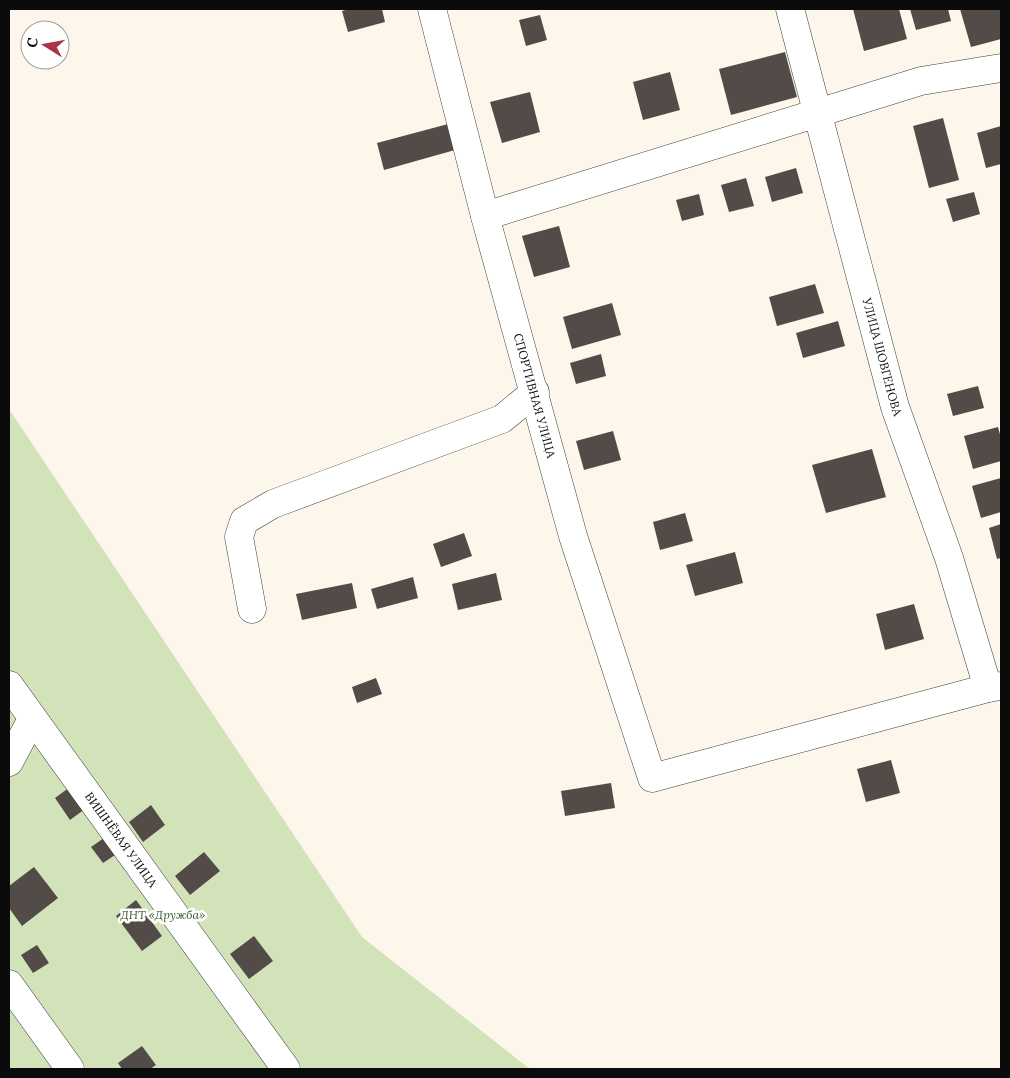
<svg xmlns="http://www.w3.org/2000/svg" width="1010" height="1078" font-family="Lora,serif">
	<style>
		.green { fill: #d3e3b9 }
		.building { fill: #524b48 }
		.lines { fill: none; stroke-linecap: round; stroke-linejoin: round }
		.minor-casing { stroke: #3e3e3e; stroke-width: 29 }
		.minor { stroke: #fff; stroke-width: 28 }
		.labels { text-anchor: middle; stroke-width: 5; stroke-linejoin: round; paint-order: stroke }
		.street-label { font-size: 12px; fill: #0b0b0b; stroke: #fff }
		.park-label { font-size: 12px; font-style: italic; fill: #345a23; stroke: #fff }
	</style>
	<rect width="100%" height="100%" fill="#fdf7eb"/>
	<path class="green" d="M9,409L362,937L530,1069H9Z"/>
	<path class="building" d="M349,9H382L385,22L348,32L342,11Z
		M853,9H899L907,39L864,51Z
		M910,9H948L951,21L916,30Z
		M960,9H1001V39L971,47Z
		M540,15L547,40L526,46L519,20Z
		M785,52L797,97L731,115L719,69Z
		M670,72L680,110L643,120L633,82Z
		M530,92L540,132L502,143L490,102Z
		M943,118L959,180L929,188L913,126Z
		M448,124L455,150L384,170L377,143Z
		M1001,126V164L986,168L977,133Z
		M796,168L803,193L772,202L765,177Z
		M746,178L754,206L729,212L721,185Z
		M974,192L980,214L953,222L946,199Z
		M699,194L704,215L682,221L676,200Z
		M559,226L570,267L534,277L522,236Z
		M815,284L824,313L777,326L769,297Z
		M612,303L621,335L572,349L563,317Z
		M838,321L845,346L803,358L796,333Z
		M601,354L606,376L576,384L570,363Z
		M978,386L984,408L953,416L947,394Z
		M998,427L1001,438V461L973,469L964,436Z
		M613,431L621,460L584,470L576,441Z
		M872,449L886,497L826,513L812,465Z
		M1001,478V512L981,518L972,486Z
		M685,513L693,541L660,550L653,522Z
		M1001,524V558L997,559L989,528Z
		M464,533L472,556L441,567L433,544Z
		M735,552L743,583L695,596L686,565Z
		M496,573L502,600L458,610L452,584Z
		M413,577L418,598L377,609L371,589Z
		M352,583L357,608L302,620L296,594Z
		M914,604L924,639L885,650L876,614Z
		M376,678L382,694L357,703L352,687Z
		M891,760L900,793L866,802L857,769Z
		M611,783L615,808L565,816L561,791Z
		M70,787L85,809L70,820L55,798Z
		M151,805L165,825L143,842L129,822Z
		M104,838L115,855L103,863L91,847Z
		M204,852L220,871L190,895L175,876Z
		M34,867L58,898L22,926L9,908V886Z
		M136,900L162,936L142,951L116,916Z
		M254,936L273,961L249,979L230,954Z
		M37,945L49,963L33,973L21,955Z
		M142,1046L156,1065L150,1069H122L118,1063Z"/>
	<g class="lines">
		<defs>
			<g id="minor">
				<path id="s1" d="M432,9L485,216L573,536L652,778L988,688"/>
				<path id="s2" d="M790,9L895,407L949,558L988,688L1001,686"/>
				<path d="M485,216L921,81L1001,68"/>
				<path d="M252,609L239,537L244,521L273,504L502,419L535,392"/>
				<path id="s3" d="M9,685L286,1069"/>
				<path d="M9,762L32,719"/>
				<path d="M9,984L70,1069"/>
			</g>
		</defs>
		<use href="#minor" class="minor-casing"/>
		<use href="#minor" class="minor"/>
	</g>
	<g class="labels">
		<g class="street-label">
			<text dy="4" stroke="none"><textPath href="#s2" startOffset="360">УЛИЦА ШОВГЕНОВА</textPath></text>
			<text dy="4" stroke="none"><textPath href="#s1" startOffset="400">СПОРТИВНАЯ УЛИЦА</textPath></text>
			<text dy="4" stroke="none"><textPath href="#s3" startOffset="191">ВИШНЁВАЯ УЛИЦА</textPath></text>
		</g>
		<g class="park-label">
			<text x="163" y="919">ДНТ «Дружба»</text>
		</g>
	</g>
	<rect width="1010" height="1078" fill="none" stroke="#0b0b0b" stroke-width="20"/>
	<g transform="translate(45 45) rotate(281)"><circle r="24" fill="#ffffff" stroke="#9d9d9d"/>
	<path d="M0-4L9 19L0 12L-9 19Z" fill="#aa3345"/>
	<text y="-8" font-size="14" font-weight="bold" text-anchor="middle" fill="#0b0b0b">С</text>
	</g>
</svg>
